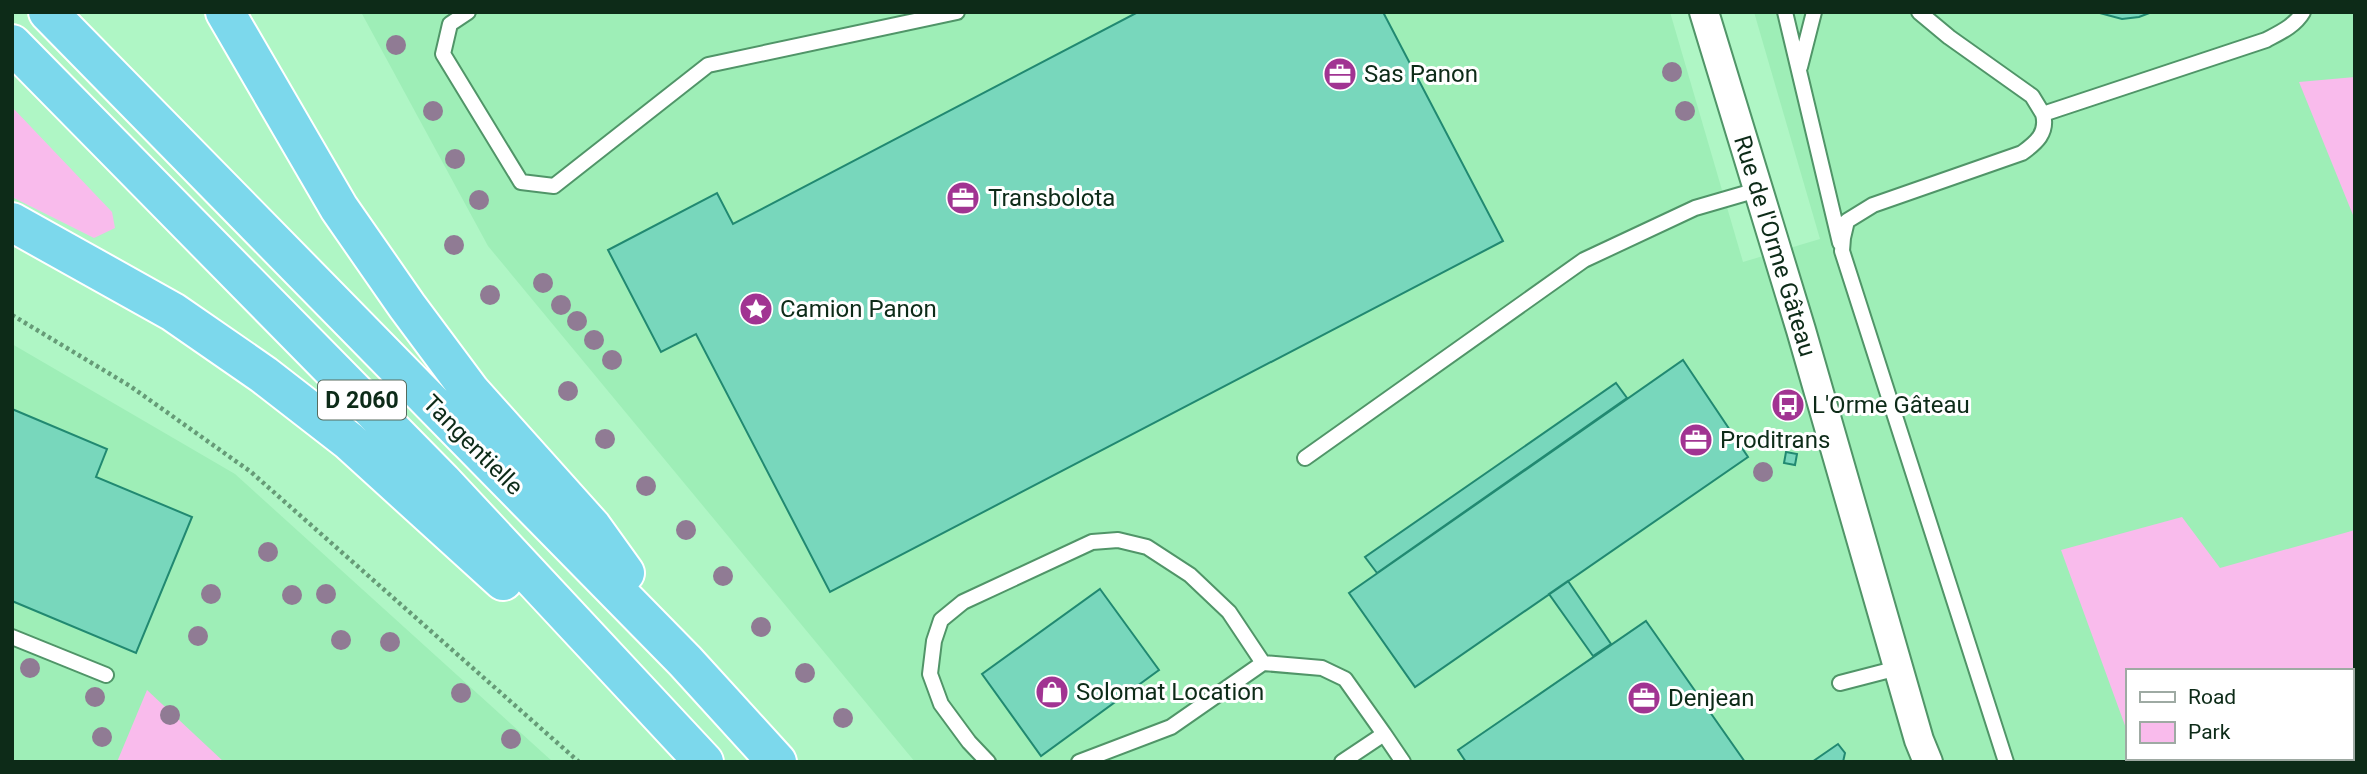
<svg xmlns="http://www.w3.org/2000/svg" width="2367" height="774" font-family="Roboto,sans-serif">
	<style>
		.built { fill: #9eeeb7; fill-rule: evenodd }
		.green { fill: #f9bbec }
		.building { fill: #78d7bc; stroke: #218971; stroke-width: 2 }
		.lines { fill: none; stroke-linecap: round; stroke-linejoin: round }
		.service-casing { stroke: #509568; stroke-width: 18 }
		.minor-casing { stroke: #509568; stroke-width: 32 }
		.trunk-casing { stroke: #fff; stroke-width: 42 }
		.path { stroke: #669b77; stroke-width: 4.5; stroke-dasharray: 3.5 3.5; stroke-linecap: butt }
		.service { stroke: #fff; stroke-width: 14 }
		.minor { stroke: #fff; stroke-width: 28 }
		.trunk { stroke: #7cd8ec; stroke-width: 38 }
		.tree { fill: #907b94 }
		.labels { text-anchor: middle; stroke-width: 6; stroke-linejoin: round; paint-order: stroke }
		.shield { fill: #fff; stroke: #566b5d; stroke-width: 2 }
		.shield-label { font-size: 23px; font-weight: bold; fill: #0d2b18 }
		.poi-label { font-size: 24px; fill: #0d2b18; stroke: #fff; text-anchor: start }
		.street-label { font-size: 24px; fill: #0d2b18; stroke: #fff }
	</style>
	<rect width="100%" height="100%" fill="#aff6c5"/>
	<path class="built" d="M361,12H1670L1743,262L1820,239L1754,12H2355V762H915L488,246ZM2127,671H2351V758H2127Z
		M12,344L235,474L553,762H12Z"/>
	<path class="green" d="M2355,77V220L2299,82Z
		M12,107L112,212L115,228L94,238L12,197Z
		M2182,517L2220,568L2355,530V762H2139L2137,758H2351V671H2127V731L2061,550Z
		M147,690L224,762H117Z"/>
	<path class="building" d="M1138,12H1383L1503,241L830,592L696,334L661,352L608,250L717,193L733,224Z
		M2096,12H2152L2139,17L2122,19Z
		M1683,360L1748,457L1415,687L1349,593Z
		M1616,383L1627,398L1377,573L1365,557Z
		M12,409L107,449L96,477L192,517L136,653L12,601Z
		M1786,452L1797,454L1795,465L1784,463Z
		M1568,581L1611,644L1593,656L1549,594Z
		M1100,589L1159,670L1041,756L982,674Z
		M1646,621L1745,762H1466L1458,750Z
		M1838,744L1845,753L1843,762H1812Z"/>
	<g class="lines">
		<defs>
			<path id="service" d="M468,12L450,24L443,54L521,182L554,186L708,65L957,12
				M1785,12L1840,243
				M1919,12L1949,37L2032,96L2043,114L2266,40C2279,33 2295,26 2303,12
				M1800,67L1814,12
				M1305,458L1584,260L1695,208L1757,190
				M12,637L106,675
				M1840,683L1898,668
				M988,762L969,742L941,704L930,674L934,641L941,620L963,602L1092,542L1118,540L1147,547L1190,575L1229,612L1263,663
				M1079,762L1171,727L1263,663L1322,668L1345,679L1384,734
				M1342,762L1384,734L1403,762
				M2006,762L1842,251L1843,238L1847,221L1873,205L2022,153C2036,143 2048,133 2043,114"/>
			<path id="minor" d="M1704,12L1801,330L1919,740L1928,762"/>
			<path id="trunk" d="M48,12L685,661L777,762
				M225,12L339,208L407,306L471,392L592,527L625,573
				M12,44L442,481L704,762
				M12,222L173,312L264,375L349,441L503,581"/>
		</defs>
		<use href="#service" class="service-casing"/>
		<use href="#minor" class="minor-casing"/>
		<use href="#trunk" class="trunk-casing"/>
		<path class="path" d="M12,315L130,386L251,472L579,762"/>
		<use href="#service" class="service"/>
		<use href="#minor" class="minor"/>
		<use href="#trunk" class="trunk"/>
	</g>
	<g class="tree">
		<circle cx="396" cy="45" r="10"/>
		<circle cx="1672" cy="72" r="10"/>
		<circle cx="433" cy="111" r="10"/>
		<circle cx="1685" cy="111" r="10"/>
		<circle cx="455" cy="159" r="10"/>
		<circle cx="479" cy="200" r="10"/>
		<circle cx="454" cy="245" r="10"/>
		<circle cx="543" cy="283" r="10"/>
		<circle cx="490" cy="295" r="10"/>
		<circle cx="561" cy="305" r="10"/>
		<circle cx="577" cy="321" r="10"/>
		<circle cx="594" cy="340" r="10"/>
		<circle cx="612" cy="360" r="10"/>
		<circle cx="568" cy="391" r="10"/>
		<circle cx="605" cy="439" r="10"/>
		<circle cx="1763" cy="472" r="10"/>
		<circle cx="646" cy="486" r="10"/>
		<circle cx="686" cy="530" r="10"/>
		<circle cx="268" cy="552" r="10"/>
		<circle cx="723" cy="576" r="10"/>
		<circle cx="211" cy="594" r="10"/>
		<circle cx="326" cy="594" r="10"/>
		<circle cx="292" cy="595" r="10"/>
		<circle cx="761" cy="627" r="10"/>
		<circle cx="198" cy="636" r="10"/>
		<circle cx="341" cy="640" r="10"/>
		<circle cx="390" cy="642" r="10"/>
		<circle cx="30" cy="668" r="10"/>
		<circle cx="805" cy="673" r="10"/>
		<circle cx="461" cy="693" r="10"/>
		<circle cx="95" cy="697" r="10"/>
		<circle cx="170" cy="715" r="10"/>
		<circle cx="843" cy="718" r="10"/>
		<circle cx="102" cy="737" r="10"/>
		<circle cx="511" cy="739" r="10"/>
	</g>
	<defs>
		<symbol id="office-disc" viewBox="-11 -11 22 22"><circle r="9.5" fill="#a13492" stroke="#fff"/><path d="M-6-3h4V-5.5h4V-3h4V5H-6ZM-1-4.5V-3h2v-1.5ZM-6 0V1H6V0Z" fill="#fff"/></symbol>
		<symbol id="sight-disc" viewBox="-11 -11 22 22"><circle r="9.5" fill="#a13492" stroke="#fff"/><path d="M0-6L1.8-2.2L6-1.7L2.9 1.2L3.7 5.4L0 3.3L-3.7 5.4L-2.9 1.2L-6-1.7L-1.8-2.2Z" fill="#fff"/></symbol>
		<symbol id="bus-disc" viewBox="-11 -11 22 22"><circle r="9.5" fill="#a13492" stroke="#fff"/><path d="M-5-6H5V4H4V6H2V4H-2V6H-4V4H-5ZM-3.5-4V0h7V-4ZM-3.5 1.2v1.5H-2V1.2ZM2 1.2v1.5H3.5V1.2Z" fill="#fff"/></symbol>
		<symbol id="shop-disc" viewBox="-11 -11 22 22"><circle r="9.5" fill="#a13492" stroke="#fff"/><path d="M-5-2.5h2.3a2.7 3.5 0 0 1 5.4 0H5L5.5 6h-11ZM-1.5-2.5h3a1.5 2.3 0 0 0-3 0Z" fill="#fff"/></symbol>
	</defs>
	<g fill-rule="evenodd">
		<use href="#office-disc" x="1321" y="55" width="38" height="38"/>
		<use href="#office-disc" x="944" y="179" width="38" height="38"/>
		<use href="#sight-disc" x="737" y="290" width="38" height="38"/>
		<use href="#bus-disc" x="1769" y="386" width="38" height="38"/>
		<use href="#office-disc" x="1677" y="421" width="38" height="38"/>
		<use href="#shop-disc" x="1033" y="673" width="38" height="38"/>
		<use href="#office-disc" x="1625" y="679" width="38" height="38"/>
	</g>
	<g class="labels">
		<rect class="shield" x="318" y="380.5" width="88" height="39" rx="5"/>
		<g class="shield-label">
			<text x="362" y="408">D 2060</text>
		</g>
		<g class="poi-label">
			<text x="1364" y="82">Sas Panon</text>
			<text x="988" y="206">Transbolota</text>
			<text x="780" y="317">Camion Panon</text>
			<text x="1812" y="413">L'Orme Gâteau</text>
			<text x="1720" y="448">Proditrans</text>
			<text x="1076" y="700">Solomat Location</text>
			<text x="1668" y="706">Denjean</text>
		</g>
		<g class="street-label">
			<text transform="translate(1775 246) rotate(73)" y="8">Rue de l'Orme Gâteau</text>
			<text transform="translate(473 445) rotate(45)" y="8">Tangentielle</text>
		</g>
	</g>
	<rect width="2367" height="774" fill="none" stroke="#0d2b18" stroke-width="28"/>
	<rect x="2126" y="669" width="228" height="91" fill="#ffffff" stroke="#9eaaa3" stroke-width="2"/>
	<rect x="2140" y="692" width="35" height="10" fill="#ffffff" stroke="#9eaaa3" stroke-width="2"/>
	<text x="2188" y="704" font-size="21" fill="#0d2b18">Road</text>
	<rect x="2140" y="722" width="35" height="21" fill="#f9bbec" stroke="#9eaaa3" stroke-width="2"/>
	<text x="2188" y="739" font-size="21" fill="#0d2b18">Park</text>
</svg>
